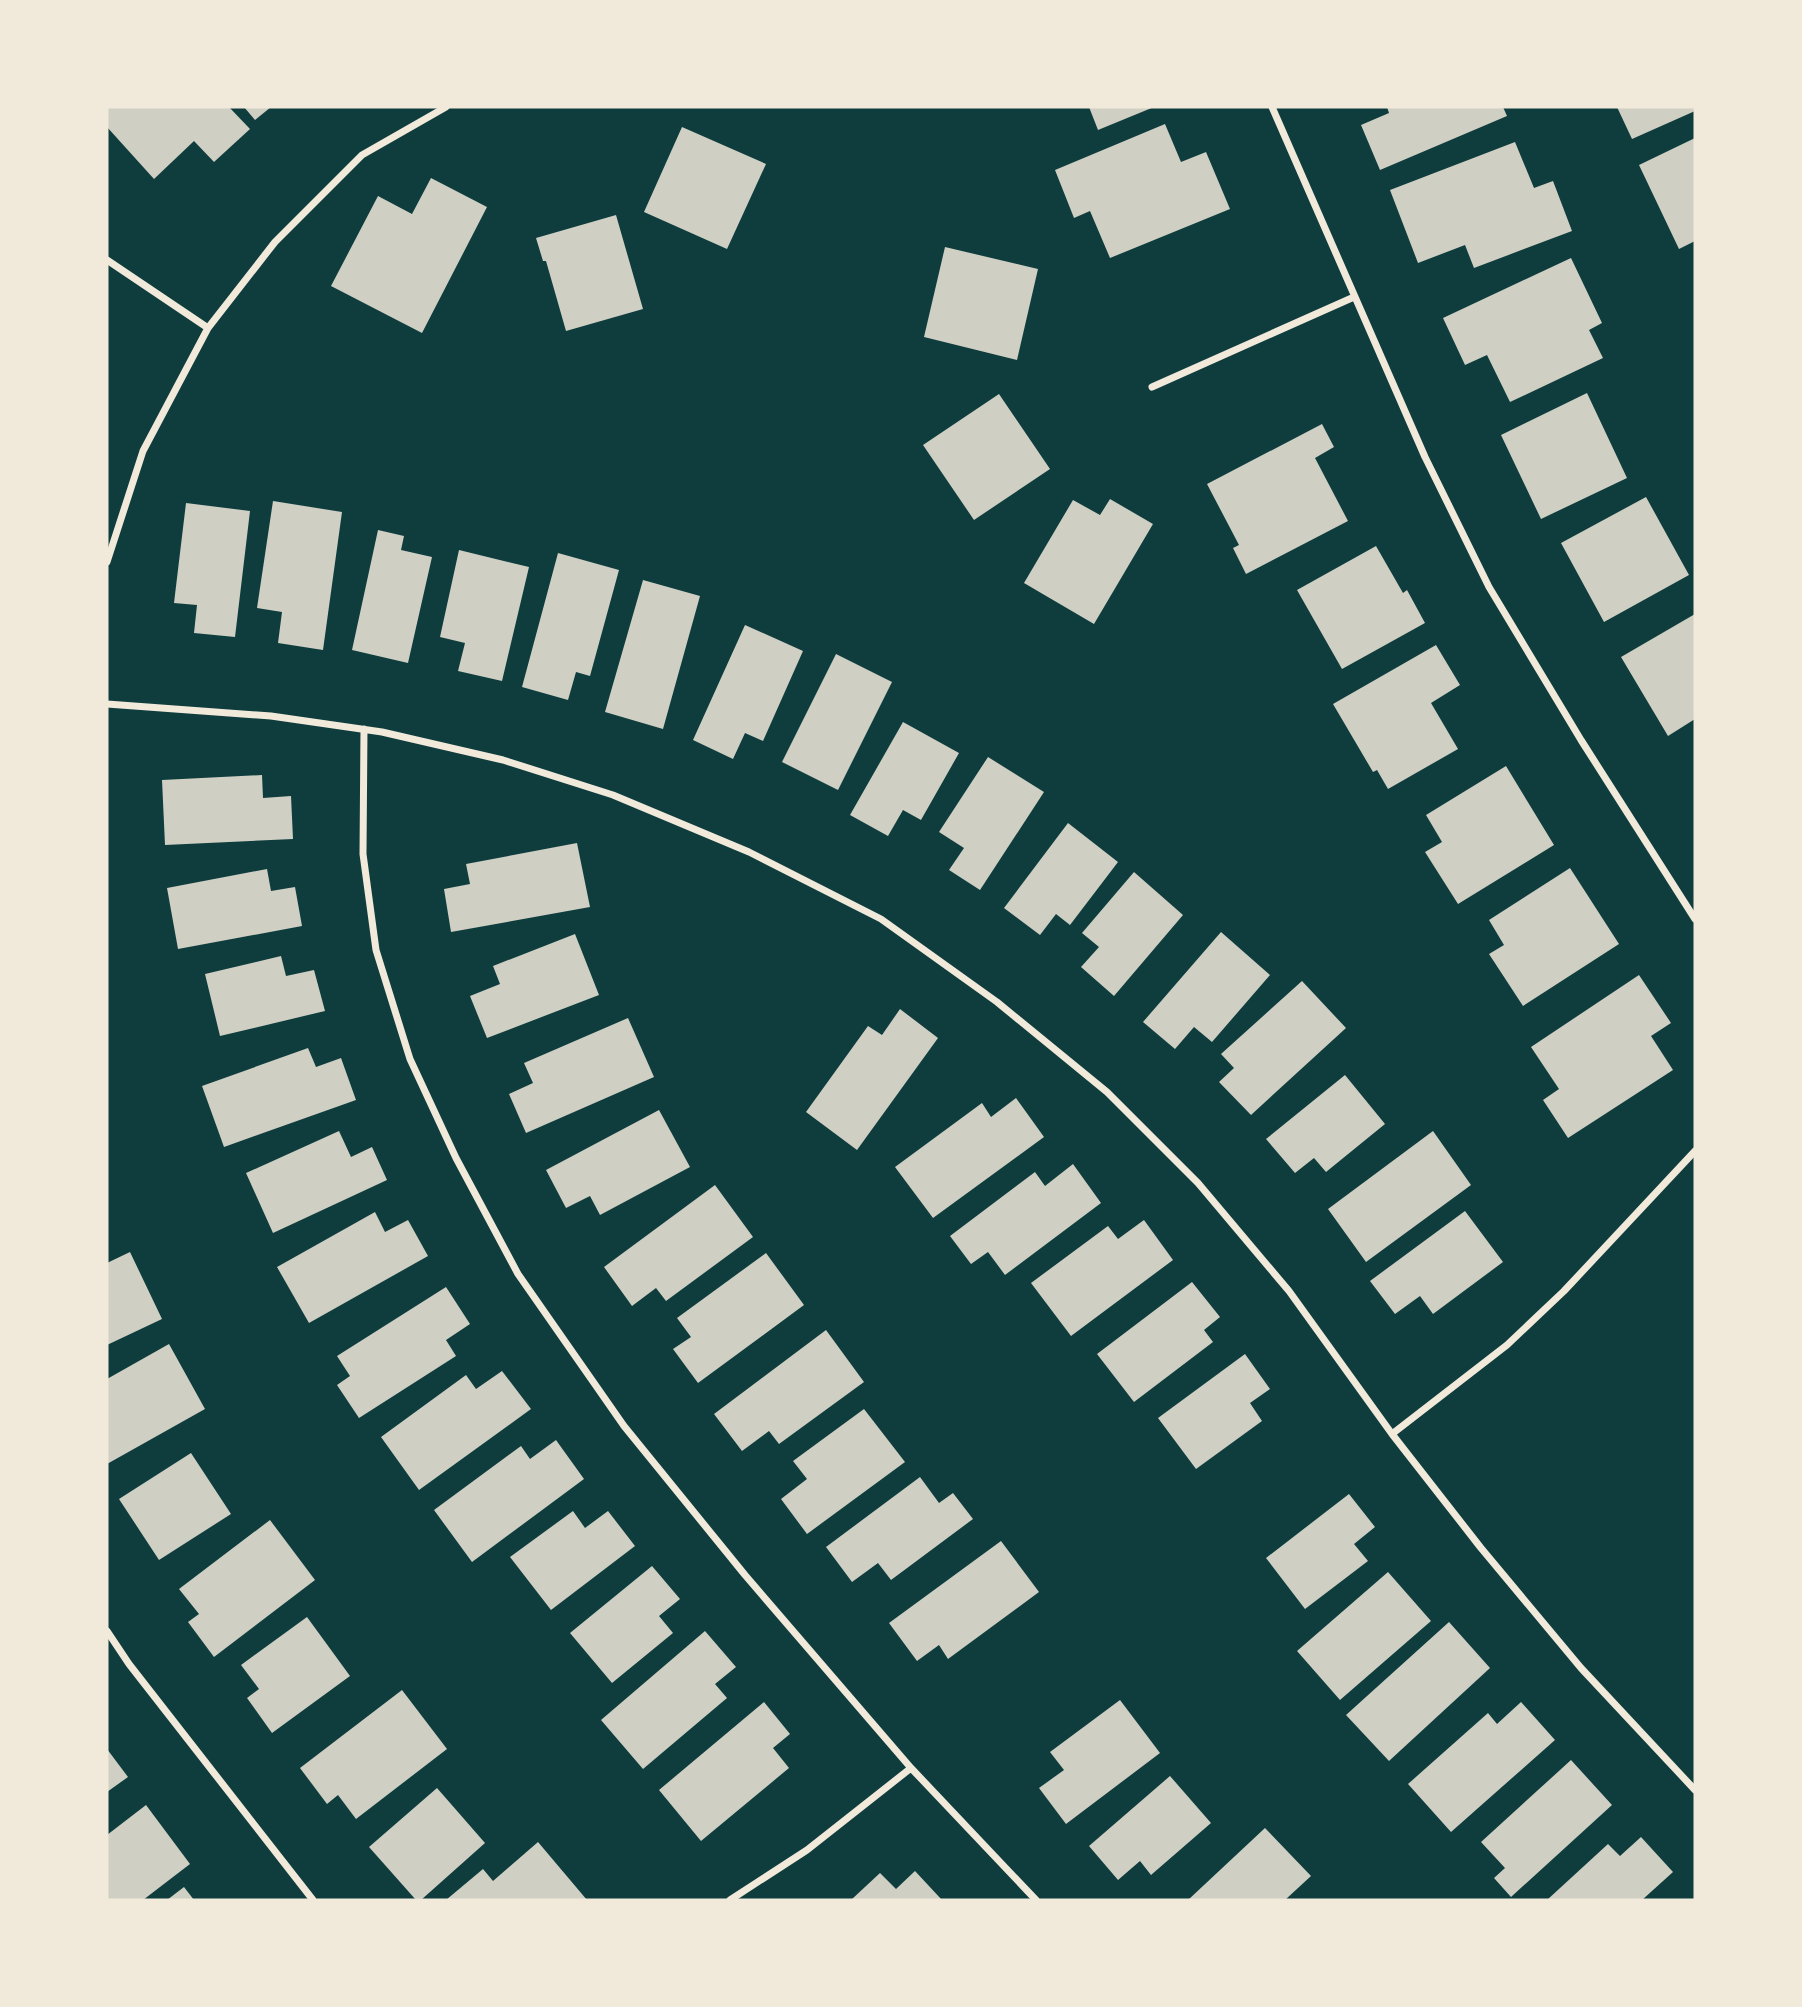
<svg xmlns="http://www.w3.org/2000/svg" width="1802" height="2007" font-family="'Roboto Condensed',sans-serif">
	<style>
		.building { fill: #cfcfc3 }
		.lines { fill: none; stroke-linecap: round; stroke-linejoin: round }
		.minor { stroke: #f1e9da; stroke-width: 7 }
	</style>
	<rect width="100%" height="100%" fill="#0f3d3e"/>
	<path class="building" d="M107,107H229L250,129L214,162L194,141L154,179L107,127Z
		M244,107H271L255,120Z
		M1089,107H1154L1098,130Z
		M1387,107H1503L1507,116L1380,170L1361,125L1389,113Z
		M1617,107H1695V111L1632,139Z
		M1165,124L1181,162L1206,152L1230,209L1110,258L1090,211L1074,218L1055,170Z
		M682,127L766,164L727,249L644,212Z
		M1695,138V241L1679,249L1639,165Z
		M1515,142L1534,188L1553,181L1572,231L1474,268L1465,245L1418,263L1390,190Z
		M431,178L487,207L422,333L331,286L378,196L412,214Z
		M616,215L643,309L566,331L546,261H543L536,238Z
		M945,247L1038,269L1017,360L924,337Z
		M1571,258L1602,323L1589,330L1603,358L1510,402L1487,355L1465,365L1443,318Z
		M1587,393L1627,478L1541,519L1501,435Z
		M999,394L1050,469L974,520L923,445Z
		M1322,424L1334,447L1315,458L1348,521L1246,574L1233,548L1239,545L1207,484Z
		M1646,497L1689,575L1604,622L1561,543Z
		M1110,499L1153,524L1094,624L1024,583L1073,500L1100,515Z
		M273,501L342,512L323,650L278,643L282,612L257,608Z
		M186,503L250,511L235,637L194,633L197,605L174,603Z
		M378,530L404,536L401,550L432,557L408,663L352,650Z
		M1376,546L1403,593L1407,590L1425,623L1342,669L1297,590Z
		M459,550L529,567L502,681L458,671L465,643L440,637Z
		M558,553L619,570L590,676L576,672L568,700L522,687Z
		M643,580L700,596L663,729L605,712Z
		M1695,614V719L1668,736L1621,657Z
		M745,625L803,651L763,741L745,733L733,759L693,740Z
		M1436,645L1460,685L1431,703L1458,749L1388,789L1377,770L1373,772L1333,704Z
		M836,654L892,682L838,790L782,762Z
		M903,722L959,753L921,820L903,810L888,836L850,815Z
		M988,757L1044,792L980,890L949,870L964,848L939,832Z
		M1506,766L1554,845L1458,904L1425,852L1442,842L1426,815Z
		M262,775L263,798L291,796L293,839L165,845L162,780Z
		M1068,823L1118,862L1070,925L1056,914L1040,935L1004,908Z
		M577,843L590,907L451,932L444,889L470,884L466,864Z
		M1570,868L1619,944L1523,1006L1489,954L1504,945L1489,920Z
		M267,869L271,891L295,887L302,926L178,949L167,888Z
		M1134,872L1183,915L1114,996L1081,967L1099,947L1082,933Z
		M1221,932L1270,975L1212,1042L1194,1027L1175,1049L1143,1022Z
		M575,934L599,995L487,1038L470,996L500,984L493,966Z
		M281,956L286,976L314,970L325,1011L220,1036L205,974Z
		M1639,975L1671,1023L1651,1036L1673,1070L1568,1138L1543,1100L1559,1089L1531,1047Z
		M1302,981L1346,1028L1251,1115L1219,1082L1234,1068L1221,1054Z
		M900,1009L938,1038L857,1150L806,1112L868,1026L882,1035Z
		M628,1018L654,1077L526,1133L509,1094L533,1083L524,1063Z
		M308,1048L316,1067L341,1058L356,1100L224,1147L202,1086Z
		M1345,1075L1385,1124L1326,1172L1314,1158L1295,1173L1266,1139Z
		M1016,1098L1044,1137L933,1218L895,1167L982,1103L991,1117Z
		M659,1110L690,1167L600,1215L590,1196L566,1208L546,1170Z
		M339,1131L351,1157L372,1147L387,1180L273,1233L246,1173Z
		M1433,1131L1471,1185L1366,1262L1328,1209Z
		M1073,1164L1101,1203L1005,1275L988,1252L971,1264L950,1236L1035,1172L1045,1186Z
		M715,1185L753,1237L666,1301L656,1288L632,1306L604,1267Z
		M1465,1211L1503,1262L1433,1314L1420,1296L1395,1314L1370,1281Z
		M375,1212L385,1232L408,1220L428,1256L309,1323L277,1267Z
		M1144,1220L1173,1260L1071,1336L1031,1283L1108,1226L1118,1239Z
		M130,1252L162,1319L107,1345V1263Z
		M766,1253L804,1305L698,1383L673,1349L691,1337L677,1318Z
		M1192,1282L1220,1317L1204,1330L1213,1342L1134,1402L1097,1354Z
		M446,1287L470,1324L446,1340L456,1356L359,1418L337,1385L350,1376L337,1356Z
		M826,1330L864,1382L779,1444L769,1431L742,1451L714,1414Z
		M169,1344L205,1409L107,1464V1379Z
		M1245,1354L1270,1389L1250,1403L1262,1421L1196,1469L1158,1418Z
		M502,1371L531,1409L419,1490L381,1437L466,1375L476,1389Z
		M864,1409L905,1462L807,1534L781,1499L807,1479L793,1461Z
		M556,1440L584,1479L472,1562L434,1510L521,1446L530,1459Z
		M191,1453L231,1514L159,1560L119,1499Z
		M920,1477L939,1503L953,1493L973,1519L891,1580L878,1563L852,1582L826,1547Z
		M1349,1494L1375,1527L1354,1544L1368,1561L1305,1609L1266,1558Z
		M573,1511L585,1528L608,1511L635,1546L551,1610L510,1557Z
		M270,1520L315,1580L214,1657L188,1622L199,1614L179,1589Z
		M1001,1541L1039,1592L948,1659L939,1645L917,1661L889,1623Z
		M652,1566L680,1599L659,1616L673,1633L612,1683L570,1633Z
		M1388,1572L1431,1621L1340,1700L1297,1651Z
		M307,1617L350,1676L272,1733L247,1698L259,1689L241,1665Z
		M1449,1622L1490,1668L1389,1761L1346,1715Z
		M705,1631L736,1667L715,1684L727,1698L643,1769L601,1720Z
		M402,1690L447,1749L356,1819L338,1795L327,1804L300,1768Z
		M1120,1700L1160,1753L1066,1824L1039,1788L1064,1770L1050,1752Z
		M764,1702L790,1734L773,1748L789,1768L701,1841L659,1790Z
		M1521,1702L1555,1740L1451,1832L1408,1784L1488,1713L1497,1724Z
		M107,1749L128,1777L107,1792Z
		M1571,1760L1612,1805L1511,1897L1494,1878L1505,1868L1481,1842Z
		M1170,1776L1211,1823L1151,1875L1140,1861L1118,1880L1089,1846Z
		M437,1788L485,1843L421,1900H416L369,1847Z
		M146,1805L190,1864L143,1900H107V1835Z
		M1265,1828L1311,1876L1285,1900H1188Z
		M1641,1837L1673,1872L1642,1900H1547L1608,1844L1620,1856Z
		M538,1842L587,1900H446L483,1869L493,1881Z
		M915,1871L942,1900H851L880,1873L896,1889Z
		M184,1887L194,1900H167Z"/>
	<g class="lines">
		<path class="minor" d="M1272,107L1425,457L1489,587L1581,740L1695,919
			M107,260L208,328
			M1152,387L1354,297
			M107,562L143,451L208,328L275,242L362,155L446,107
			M107,704L271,716L382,732L503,760L613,795L749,852L881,919L997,1002L1107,1092L1198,1183L1289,1291L1392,1434L1481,1548L1581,1668L1695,1790
			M364,729L363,854L376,950L410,1059L456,1158L518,1274L624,1426L745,1575L911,1768L1036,1900
			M1392,1434L1507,1345L1564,1291L1695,1151
			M107,1631L129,1664L313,1900
			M730,1900L807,1850L911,1768"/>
	</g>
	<rect width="1802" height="2007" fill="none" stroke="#f1e9da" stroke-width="217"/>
</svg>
